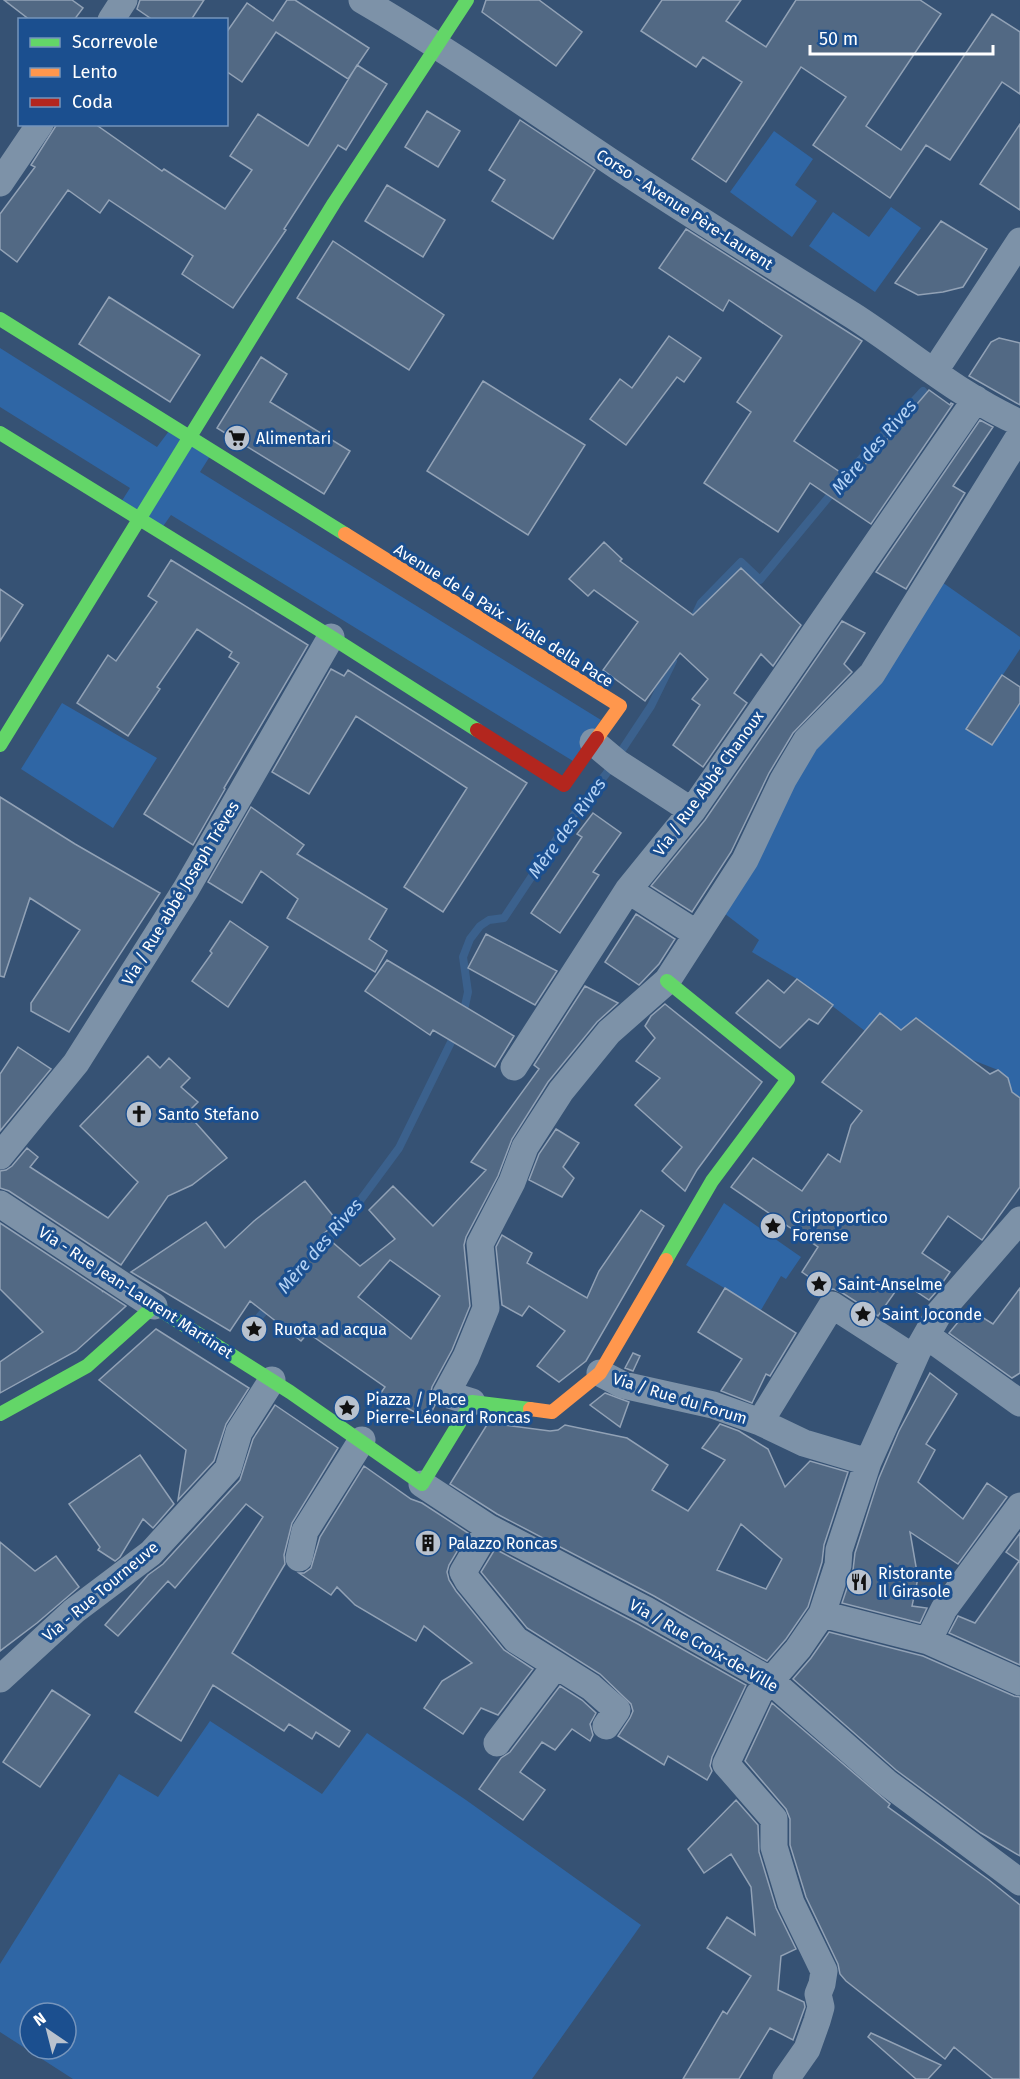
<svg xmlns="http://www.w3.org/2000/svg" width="1020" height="2079" font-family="'Fira Sans',sans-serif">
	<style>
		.green { fill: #2f66a5; fill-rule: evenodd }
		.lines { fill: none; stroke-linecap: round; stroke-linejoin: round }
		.stream { stroke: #3b618d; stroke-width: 8 }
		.building { fill: #526984; stroke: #92a2b6; stroke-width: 1.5; fill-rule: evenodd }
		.street { stroke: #7d92a8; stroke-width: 27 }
		.fast { stroke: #63d668; stroke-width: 14 }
		.slow { stroke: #ff974d; stroke-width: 14 }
		.jam { stroke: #b3261e; stroke-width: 14 }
		.labels { text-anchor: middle; stroke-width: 6; stroke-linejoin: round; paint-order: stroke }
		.street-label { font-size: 16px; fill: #fff; stroke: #1b4f8f }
		.poi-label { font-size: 16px; fill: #fff; stroke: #1b4f8f; text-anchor: start }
		.water-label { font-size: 18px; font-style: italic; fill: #b5d3f5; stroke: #1b4f8f }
	</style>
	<rect width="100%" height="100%" fill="#365274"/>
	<path class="green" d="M774,131L813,159L795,185L817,201L792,237L730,192Z
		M891,207L921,228L875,292L809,246L833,212L869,237Z
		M0,348L157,447L172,427L212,453L200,472L601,720L573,761L171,515L159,532L118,507L130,488L0,407Z
		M939,580L1020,637V649L967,729L992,745L1020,703V1098L1012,1092L1008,1078L998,1070L970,1059L917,1018L901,1030L880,1013L865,1031L797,979L752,952L759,940L720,910L810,745Z
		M62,703L157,758L113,828L21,769Z
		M724,1203L801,1257L786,1279L781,1276L761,1310L686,1265Z
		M210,1721L322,1794L367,1733L466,1800L641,1925L532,2079H73L0,2032V1964L119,1774L158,1797ZM30,2013H66V2049H30Z"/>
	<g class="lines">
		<path class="stream" d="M694,618L701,603L741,562L760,580L851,470L923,391
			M463,1015L468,992L463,957L470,939L480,926L489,920L504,918L566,825L606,774L651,706L673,661
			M322,1246L348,1217L399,1148L455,1034
			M260,1316L270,1305"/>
	</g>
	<path class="building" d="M4,0H72L83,8L74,20H30Z
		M140,0H204L191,20H153L137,9Z
		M287,0H295L369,48L348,79L276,32L242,82L226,71V33L247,3L273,21Z
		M486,0H539L582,32L556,66L482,12Z
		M662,0H741L726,21L766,47L796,0H920L941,14L866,126L901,150L992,14L1020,32V94L1002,82L950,160L926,145L890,198L813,145L846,97L801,67L726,182L692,159L742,82L703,57L696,67L641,31Z
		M357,65L387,84L346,150L338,145L284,229L286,230L233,308L182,274L193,256L109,200L100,213L68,190L17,262L0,249V214L35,167L31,165L57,124H95L162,171L164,169L225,209L252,170L230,156L258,114L308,146Z
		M427,111L460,131L438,167L405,147Z
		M520,120L595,170L553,239L492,201L505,180L489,170Z
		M1020,124V210L980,184Z
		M387,185L445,220L423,257L365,221Z
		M941,221L987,249L963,287L943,292L918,295L895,283Z
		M686,229L862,341L794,441L852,480L929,390L950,405L951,403L953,404L871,524L810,483L778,532L704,483L751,412L737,402L782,336L729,300L723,311L659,268Z
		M333,241L444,315L409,370L297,298Z
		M109,297L200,355L170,402L79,344Z
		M669,336L701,358L684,382L677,377L626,445L590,419L620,379L632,388Z
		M999,338L1020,343V405L969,376L991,342Z
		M261,357L287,374L270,402L350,451L324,494L217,428Z
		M483,381L585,445L528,535L427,471Z
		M980,420L993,427L953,486L965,493L906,589L876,572Z
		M604,542L622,559L620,561L693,615L741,568L801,625L773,666L761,654L734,693L747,703L703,767L673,745L700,705L692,699L708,679L680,653L645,701L603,670L638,622L594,590L588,596L569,579Z
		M171,560L308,645L224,788L225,789L193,845L144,814L239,663L229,657L232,652L197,629L157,687L160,689L128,736L77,703L108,655L116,661L157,602L148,596Z
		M0,589L23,605L0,641Z
		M842,621L865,633L844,664L852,672L793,733L769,773L731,852L692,912L651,886L705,820Z
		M331,669L344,676L348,670L527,783L443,912L404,887L467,788L356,716L309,794L272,772Z
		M1002,675L1020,687V703L992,745L966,729Z
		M0,797L75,844L160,893L69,1032L31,1011V1003L80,930L30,898L4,977L0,976Z
		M251,807L304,845L297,854L387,909L369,939L387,951L375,972L287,918L298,899L261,871L242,903L208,882Z
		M593,813L621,833L593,872L599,875L560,933L531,913L582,837L577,834Z
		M636,914L675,939L659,964L639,985L605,962Z
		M230,921L268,947L228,1007L192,981L212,953L210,951Z
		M486,934L557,971L535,1005L468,968Z
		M387,960L514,1036L495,1067L433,1030L430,1035L365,991Z
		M797,979L833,1005L818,1024L809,1019L780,1048L736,1013L768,980L784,993Z
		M585,986L618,1003L597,1022L548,1082L512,1139L498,1176L466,1237L464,1245L470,1306L452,1350L432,1387L430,1396L435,1405L428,1419L380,1394L385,1387L308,1333L301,1341L250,1301L230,1331L131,1272L206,1222L225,1248L254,1221L305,1181L338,1222L323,1234L360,1266L395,1239L369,1210L393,1186L433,1226L486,1170L471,1162L539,1069L534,1065ZM390,1260L440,1296L411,1339L358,1297Z
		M665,1004L762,1082L697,1170L685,1191L662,1171L682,1147L635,1105L660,1078L636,1061L655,1038L645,1026L651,1016Z
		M880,1013L901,1030L916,1018L990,1074L998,1070L1008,1078L1012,1092L1020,1098V1187L982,1240L948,1216L922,1253L950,1272L936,1292L929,1300L902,1282L878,1316L841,1292L833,1289L828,1290L802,1272L818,1247L731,1187L753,1158L802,1191L828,1154L840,1162L851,1125L862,1111L822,1082Z
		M18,1047L51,1069L0,1131V1074Z
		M148,1056L160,1068L169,1058L190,1078L181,1087L198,1102L187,1113L227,1158L192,1185L168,1196L121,1265L9,1191L0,1188V1171L6,1170L12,1166L27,1148L38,1157L30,1167L108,1218L138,1182L80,1126Z
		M556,1129L579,1143L563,1167L574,1178L562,1197L529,1180L539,1154Z
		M641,1210L664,1226L586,1361L559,1382L537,1366L565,1331L529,1306L522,1316L502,1305L496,1247L502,1235L532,1253L527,1263L587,1298L599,1271Z
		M0,1223L103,1291L102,1292L103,1291L126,1306L76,1351L0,1393V1362L43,1332L0,1289Z
		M725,1288L796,1333L770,1376L766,1374L752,1403L721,1391L742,1359L698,1332Z
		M1020,1288V1373L1012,1378L949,1333L969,1309L993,1324Z
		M156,1329L249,1388L226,1424L214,1461L178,1500L186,1450L99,1380Z
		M633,1353L640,1356L633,1371L625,1368Z
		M930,1373L957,1394L926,1444L935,1450L918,1482L963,1519L987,1483L1007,1497L958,1564L910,1532L918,1578L912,1606L927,1608L920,1623L842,1603L853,1570L855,1553L879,1478L899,1431Z
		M605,1393L629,1402L620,1427L590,1405Z
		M275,1405L338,1448L292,1523L284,1555L285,1564L232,1653L350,1731L339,1747L316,1732L312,1739L289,1724L284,1731L213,1685L181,1741L135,1712L263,1517L246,1504L175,1588L168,1581L118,1636L105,1625L148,1575L163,1564L240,1480L253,1439Z
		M488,1423L550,1431L558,1430L565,1425L627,1438L668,1465L652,1490L688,1511L725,1460L702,1448L720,1424L739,1431L768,1449L785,1487L810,1461L848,1472L824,1545L822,1562L808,1607L786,1639L767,1661L654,1596L497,1514L450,1484ZM741,1524L782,1559L766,1589L717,1570Z
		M140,1455L174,1504L153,1528L143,1519L120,1557L115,1561L98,1550L100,1547L69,1504Z
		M364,1466L411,1499L422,1503L468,1533L449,1565L447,1572L449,1580L456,1591L504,1650L533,1669L498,1715L481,1708L463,1734L424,1708L442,1681L472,1663L424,1626L416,1641L355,1605L337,1587L331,1595L299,1573H304L311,1568L320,1537Z
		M1020,1533V1665L949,1633L958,1616L975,1623L1019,1561L1006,1552Z
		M0,1542L35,1571L56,1556L79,1587L37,1623L0,1651Z
		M495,1549L638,1624L746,1685L712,1757L710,1766L712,1771L707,1780L668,1756L664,1765L618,1736L630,1718L633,1711L631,1704L600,1674L527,1628L481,1572Z
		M829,1632L923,1656L1014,1696L1020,1697V1856L981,1833L896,1770L793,1679L811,1658Z
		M560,1686L582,1700L596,1713L590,1724L593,1735L590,1741L572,1729L555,1750L542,1742L520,1772L545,1790L523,1820L479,1789L501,1758L510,1752Z
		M52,1690L90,1715L40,1787L3,1762Z
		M772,1703L890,1804L888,1807L989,1880L1020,1905V2079H993L954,2047L945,2059L846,1981L840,1974L838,1964L806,1897L790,1845V1819L786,1809L745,1761Z
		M736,1800L758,1825L759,1852L776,1908L796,1949L781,1956L778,1990L804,2002L805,2007L793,2040L770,2028L739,2079H683L723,2011L727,2014L751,1976L707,1948L727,1917L755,1935L751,1887L731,1854L704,1873L688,1849Z
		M871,2033L941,2065L928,2079H916L868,2037Z"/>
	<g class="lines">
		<path class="street" d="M362,0C450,51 533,110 617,166C694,217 773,266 852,315C907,350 959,396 1020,423
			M111,20L124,0
			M0,183L40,124
			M934,372L1020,241
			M593,742L618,763L692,811
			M628,890L697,934
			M514,1067L628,890L692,811L976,399
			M0,1156L76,1063L186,889L331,637
			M0,1204L154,1306
			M927,1336L1020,1403
			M600,1373L623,1385L713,1405L760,1422L804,1443L868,1462
			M472,1402L446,1394L466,1357L486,1308L480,1244L512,1182L525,1147L561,1091L609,1032L667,981L745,860L783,780L806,741L872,674L1020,435
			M760,1422L832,1305L914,1358
			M422,1484L489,1528L646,1610L771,1681L886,1782L1020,1882
			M489,1528L463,1572L468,1581L516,1640L556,1665L497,1743
			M299,1558L305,1531L362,1440
			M822,1614L928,1641L1020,1682
			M928,1641L944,1609L1020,1506
			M556,1665L591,1687L617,1710L606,1726
			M0,1679L74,1611L151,1553L228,1469L239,1432L272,1380
			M786,2079L807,2049L817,2021L821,2007L818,1994L822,1984L824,1971L791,1903L774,1847V1819L726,1764L759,1694L798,1649L822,1614L838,1565L839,1550L868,1462L918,1350L939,1313L1020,1220"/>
		<path class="fast" d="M0,319L345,534
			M0,433L331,637L477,730
			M0,745L334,203L467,0
			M666,1260L712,1181L788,1079L667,981
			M0,1414L87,1366L154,1306L290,1392L422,1484L472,1402L530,1409"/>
		<path class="slow" d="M345,534L620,706L597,738
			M530,1409L552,1412L600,1373L666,1260"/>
		<path class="jam" d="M477,730L564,785L597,738"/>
	</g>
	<defs>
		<symbol id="supermarket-disc" viewBox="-11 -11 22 22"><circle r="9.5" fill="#b9c2ce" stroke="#1b4f8f"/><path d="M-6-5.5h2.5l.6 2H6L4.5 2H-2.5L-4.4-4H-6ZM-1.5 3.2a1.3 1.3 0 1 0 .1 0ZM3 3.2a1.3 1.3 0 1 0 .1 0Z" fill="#111"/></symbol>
		<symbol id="church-disc" viewBox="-11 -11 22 22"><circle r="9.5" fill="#b9c2ce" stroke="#1b4f8f"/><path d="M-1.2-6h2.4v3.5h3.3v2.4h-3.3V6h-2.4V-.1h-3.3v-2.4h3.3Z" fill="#111"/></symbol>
		<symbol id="sight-disc" viewBox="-11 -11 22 22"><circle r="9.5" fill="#b9c2ce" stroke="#1b4f8f"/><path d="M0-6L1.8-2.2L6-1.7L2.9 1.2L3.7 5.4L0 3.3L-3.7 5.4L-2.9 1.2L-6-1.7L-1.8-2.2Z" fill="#111"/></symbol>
		<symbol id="building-disc" viewBox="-11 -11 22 22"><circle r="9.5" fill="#b9c2ce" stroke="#1b4f8f"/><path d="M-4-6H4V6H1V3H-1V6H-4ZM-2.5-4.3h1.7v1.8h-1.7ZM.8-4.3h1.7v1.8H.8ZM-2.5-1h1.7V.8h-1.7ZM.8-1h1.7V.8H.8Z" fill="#111"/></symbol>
		<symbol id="restaurant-disc" viewBox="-11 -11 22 22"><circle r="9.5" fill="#b9c2ce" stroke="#1b4f8f"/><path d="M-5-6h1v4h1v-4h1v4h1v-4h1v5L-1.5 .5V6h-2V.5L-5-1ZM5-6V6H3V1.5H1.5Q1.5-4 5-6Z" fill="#111"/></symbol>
	</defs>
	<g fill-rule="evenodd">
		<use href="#supermarket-disc" x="222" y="423" width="30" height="30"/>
		<use href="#church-disc" x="124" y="1099" width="30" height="30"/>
		<use href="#sight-disc" x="758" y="1211" width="30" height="30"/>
		<use href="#sight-disc" x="804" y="1269" width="30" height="30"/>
		<use href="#sight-disc" x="848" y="1299" width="30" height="30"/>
		<use href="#sight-disc" x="239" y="1314" width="30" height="30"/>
		<use href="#sight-disc" x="332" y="1393" width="30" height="30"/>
		<use href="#building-disc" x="413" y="1528" width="30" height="30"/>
		<use href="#restaurant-disc" x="844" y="1567" width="30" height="30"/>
	</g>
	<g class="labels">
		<g class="street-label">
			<text transform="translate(685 209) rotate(33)" y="6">Corso - Avenue Père-Laurent</text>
			<text transform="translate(504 615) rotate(32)" y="6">Avenue de la Paix - Viale della Pace</text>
			<text transform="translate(708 783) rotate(-54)" y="6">Via / Rue Abbé Chanoux</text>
			<text transform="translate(180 893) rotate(-59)" y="6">Via / Rue abbé Joseph Trèves</text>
			<text transform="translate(136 1292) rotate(33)" y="6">Via - Rue Jean-Laurent Martinet</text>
			<text transform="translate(680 1398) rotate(17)" y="6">Via / Rue du Forum</text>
			<text transform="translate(100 1591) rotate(-40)" y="6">Via - Rue Tourneuve</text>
			<text transform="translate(704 1645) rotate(30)" y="6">Via / Rue Croix-de-Ville</text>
		</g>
		<g class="poi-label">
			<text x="256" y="444">Alimentari</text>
			<text x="158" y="1120">Santo Stefano</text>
			<text x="792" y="1223">Criptoportico<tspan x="792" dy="18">Forense</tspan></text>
			<text x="838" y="1290">Saint-Anselme</text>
			<text x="882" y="1320">Saint Joconde</text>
			<text x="274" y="1335">Ruota ad acqua</text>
			<text x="366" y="1405">Piazza / Place<tspan x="366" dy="18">Pierre-Léonard Roncas</tspan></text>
			<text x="448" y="1549">Palazzo Roncas</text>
			<text x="878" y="1579">Ristorante<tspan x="878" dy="18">Il Girasole</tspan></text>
		</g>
		<g class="water-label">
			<text transform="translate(874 447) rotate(-49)" y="6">Mère des Rives</text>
			<text transform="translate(567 828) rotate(-54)" y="6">Mère des Rives</text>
			<text transform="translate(320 1246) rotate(-49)" y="6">Mère des Rives</text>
		</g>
	</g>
	<rect x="18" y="18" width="210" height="108" fill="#1b4f8f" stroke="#7695bc" stroke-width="1.5"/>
	<rect x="30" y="38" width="30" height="9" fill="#63d668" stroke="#7695bc" stroke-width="1.5"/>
	<text x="72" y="48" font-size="18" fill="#ffffff">Scorrevole</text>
	<rect x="30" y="68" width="30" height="9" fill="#ff974d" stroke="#7695bc" stroke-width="1.5"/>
	<text x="72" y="78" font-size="18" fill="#ffffff">Lento</text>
	<rect x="30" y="98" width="30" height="9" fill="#b3261e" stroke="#7695bc" stroke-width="1.5"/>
	<text x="72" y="108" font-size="18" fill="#ffffff">Coda</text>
	<g transform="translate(48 2031) rotate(325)"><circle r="28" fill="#1b4f8f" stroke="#7695bc" stroke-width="1.5"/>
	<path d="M0-4.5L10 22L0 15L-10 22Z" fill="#b9c2ce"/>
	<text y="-9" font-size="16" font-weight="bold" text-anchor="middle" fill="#ffffff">N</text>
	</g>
	<path d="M810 45v9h183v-9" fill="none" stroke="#ffffff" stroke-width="3"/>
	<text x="819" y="45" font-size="18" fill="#ffffff" stroke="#1b4f8f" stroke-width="4.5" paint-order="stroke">50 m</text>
</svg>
